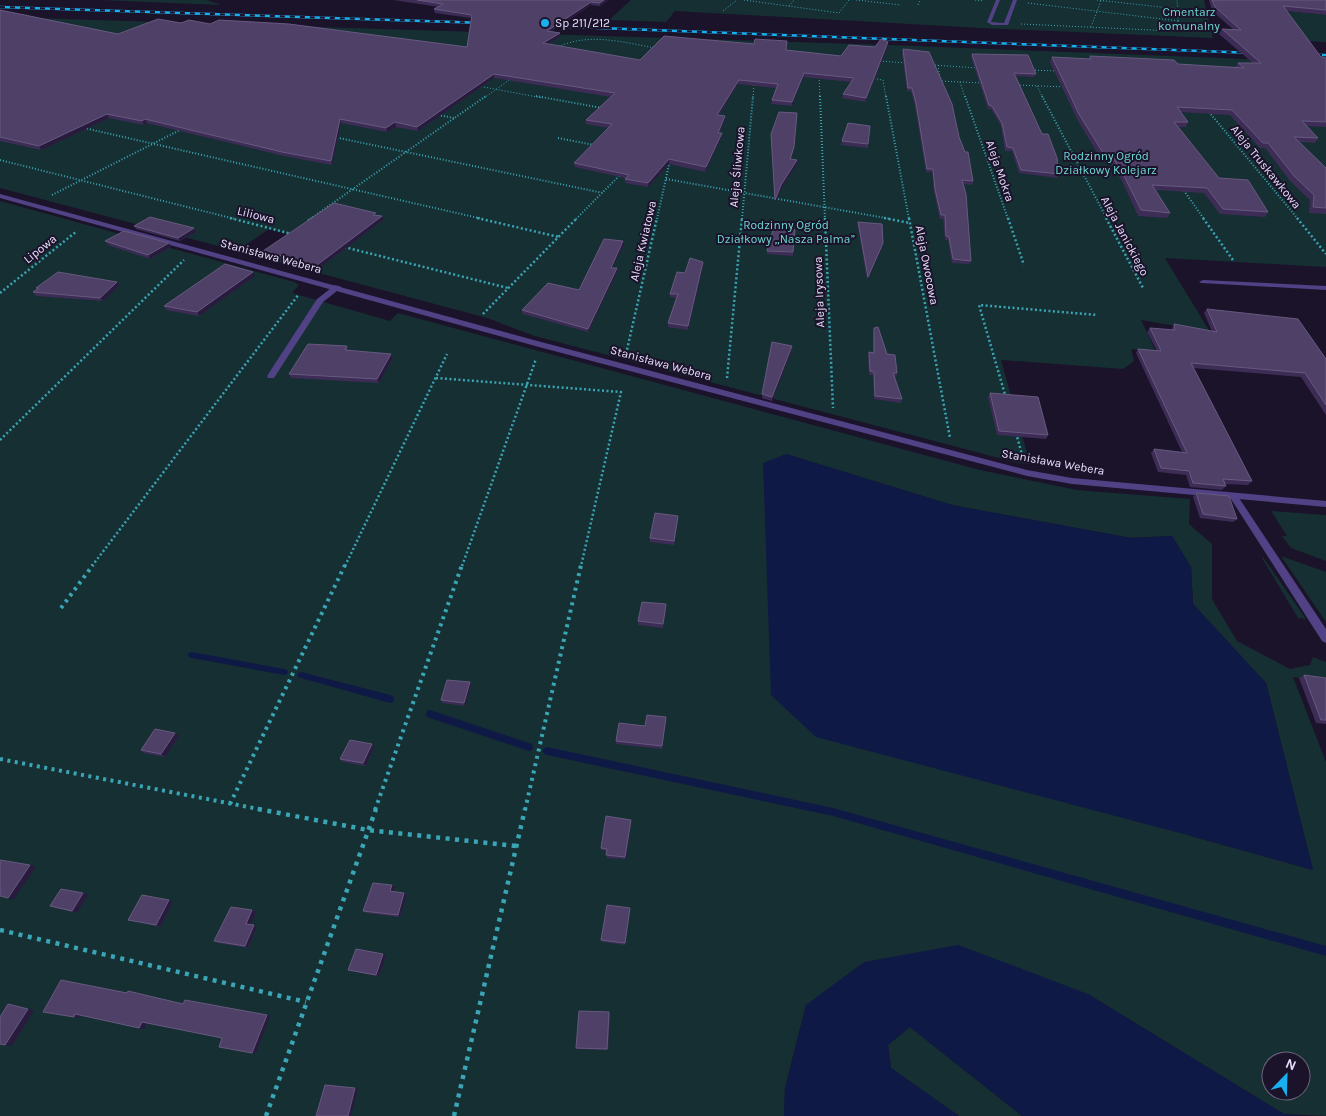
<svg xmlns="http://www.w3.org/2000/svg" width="1326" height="1116" font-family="Karla,sans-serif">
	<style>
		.green { fill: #162f33; fill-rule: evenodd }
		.water { fill: #0f1946 }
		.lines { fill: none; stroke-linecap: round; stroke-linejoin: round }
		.stream { fill: #0f1946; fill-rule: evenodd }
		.path-far4 { stroke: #3aa5b5; stroke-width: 1; stroke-dasharray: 1 2; stroke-linecap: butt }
		.path-far3 { stroke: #3aa5b5; stroke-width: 2; stroke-dasharray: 1 2; stroke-linecap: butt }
		.path-far2 { stroke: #3aa5b5; stroke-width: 2.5; stroke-dasharray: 2 2.5; stroke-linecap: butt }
		.path-far1 { stroke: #3aa5b5; stroke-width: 4; stroke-dasharray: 3 4.5; stroke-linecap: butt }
		.path { stroke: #3aa5b5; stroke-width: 4.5; stroke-dasharray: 4 5.5; stroke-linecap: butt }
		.lane { fill: #514185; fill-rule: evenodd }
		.street { fill: #514185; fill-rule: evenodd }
		.rail-casing { stroke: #18b0ef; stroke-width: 2.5 }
		.rail { stroke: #1b132a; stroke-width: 2; stroke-dasharray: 5; stroke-linecap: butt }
		.wall { fill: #3d2d56 }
		.shaded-wall { fill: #281b3d }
		.building { fill: #4f4068; stroke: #67597f }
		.poi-dot { fill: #18b0ef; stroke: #1b132a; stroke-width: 2 }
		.labels { text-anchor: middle; stroke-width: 4; stroke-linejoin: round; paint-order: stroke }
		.far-park-label { font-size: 12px; fill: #6dd9d3; stroke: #1b132a }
		.far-poi-label { font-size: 12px; fill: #e7defd; stroke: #1b132a; text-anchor: start }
		.far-street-label { font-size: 12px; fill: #e7defd; stroke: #1b132a }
	</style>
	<rect width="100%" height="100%" fill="#1b132a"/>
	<path class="green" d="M100,0H207L221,5Z
		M631,0H1204L1213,38L981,28L675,11L666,22L609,20Z
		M1287,11L1326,15V42L1302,41Z
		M0,17L889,45L1326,62V267L1165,258L1210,332L1141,320L1156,352L1131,349L1134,361L1123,369L1001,360L1030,464L1018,463L535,336L487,318L259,257L291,235L269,229L237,251L0,188Z
		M0,201L294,282L299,285L292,293L390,321L398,313L980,470L1077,490L1190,499L1189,524L1212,544V599L1237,641L1290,669L1310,665L1313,657L1326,662V682L1293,677L1326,762V1116L1284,1114L1088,994L806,1005L785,1088L784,1116H0ZM786,454L952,505L1131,538L1172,536L1191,567L1193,604L1266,683L1313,870L1191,836ZM1271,1061H1301V1091H1271Z
		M1271,511L1326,515V561L1291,548L1282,536H1287Z
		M1281,556L1326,572V622Z
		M1263,557L1306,619L1298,618L1262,558Z
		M910,1027L1022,1116H959L891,1068L888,1045Z"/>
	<path class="water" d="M786,454L952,505L1131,538L1172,536L1191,567L1193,604L1266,683L1313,870L1191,836L816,737L771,695L763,463Z
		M958,945L1088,994L1284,1114L1303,1116H1022L910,1027L888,1045L891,1068L959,1116H784L785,1088L806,1005L864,962Z"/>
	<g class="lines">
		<path class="stream" d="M192,652L284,669L287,670L288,672L287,674L284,675L192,658L189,657L188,655L189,653Z
			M301,672L390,695L393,696L394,699L393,702L390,703L301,678L298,677L297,675L298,673Z
			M430,710L532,744L533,747L532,750L529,751L427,717L426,714L427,711Z
			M547,747L833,808L1326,946V956L833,816L547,755L544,754L543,751L544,748Z"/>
		<path class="path-far4" d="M744,0L839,13L849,0
			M856,0L901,5
			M975,0L983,1
			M1097,0L1178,9
			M1028,3L1179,21
			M918,5L920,0
			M789,6L794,0
			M723,11L737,0
			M1021,24L1173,31L1179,27L1177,0
			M1091,27L1101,1
			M556,48C587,32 622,42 655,48
			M880,61L906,63
			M932,65L978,68
			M938,65L940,78
			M1032,70L1058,71
			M819,74L820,98
			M871,78L883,80L886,98
			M939,81L983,83
			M960,82L965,98
			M1017,85L1066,87
			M478,86L543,98
			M1037,86L1043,98
			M484,98L512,78
			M753,98L754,83"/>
		<path class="path-far3" d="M536,96L602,108
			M820,96L825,219
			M886,96L909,219
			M965,96L1008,219
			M1042,96L1107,219
			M1209,112L1298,219
			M438,115L454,118
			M84,128L483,219
			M334,137L603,193
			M558,138L594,145
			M0,160L235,219
			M666,179L891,219
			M1182,188L1204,219
			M52,195L180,130
			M310,219L486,96
			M576,219L621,174
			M657,219L670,160
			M742,219L753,96"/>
		<path class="path-far2" d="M230,218L292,234
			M477,218L559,237
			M825,218L833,408
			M884,218L910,223
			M909,218L950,438
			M1008,218L1024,265
			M1106,218L1143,288
			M1203,218L1233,260
			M1297,218L1326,254
			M308,221L312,218
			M344,247L508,288
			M0,293L77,231
			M483,314L577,218
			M626,354L657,218
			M436,378L621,392L581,566
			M727,378L742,218
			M1006,398L979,305L1097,315
			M1016,433L1023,458
			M0,440L184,260
			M92,566L299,294
			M345,566L447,354
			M462,566L536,359"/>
		<path class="path-far1" d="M61,608L93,565
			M0,759L264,810
			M230,804L345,565
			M375,810L462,565
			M525,810L581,565"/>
		<path class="path" d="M258,809L368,830L516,846
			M0,930L306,1002
			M266,1116L376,809
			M454,1116L525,809"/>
		<path class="lane" d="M996,0H1000L991,22L1004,23L1013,0H1017L1008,25H992L987,22Z
			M1203,280L1326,286V290L1201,283L1199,282Z
			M335,285L342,287L323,302L274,378H268L267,376L317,299Z
			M1234,494L1237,495L1326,629V643L1322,641L1231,499L1229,497L1231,495Z"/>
		<path class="street" d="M0,194L545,343L1027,470L1072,478L1326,501V507L1072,484L1027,476L539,347L0,198Z"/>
		<defs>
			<path id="rail" d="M0,7L485,23
				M547,26L1254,53
				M1307,55H1326"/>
		</defs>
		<use href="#rail" class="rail-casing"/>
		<use href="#rail" class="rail"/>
	</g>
	<path class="wall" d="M393,0H609L600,6L591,5L552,31L560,33V37L548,44L640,60L786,50L841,56L875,47L888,46L865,102L842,98L843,94L851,82L803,77L792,106L771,104L772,100L776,88L738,84L719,115L725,116V120L719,133H722L721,138L705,172L669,164L648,187L625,183V178L575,167L574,163L609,128L586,124V120L611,97L494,78L418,131L396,127L387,132L341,123L332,165L284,156L147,123L144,125L109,118L41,150L0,141V10L118,34L181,23L210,24L467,47L471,18L435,13L434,9L439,7Z
		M1209,0H1326V15L1286,11L1321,57L1326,58V127L1307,126L1318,138L1315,143L1300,142L1326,168V214L1309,213L1310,200L1290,181L1265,148H1260L1230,115L1181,112L1188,122L1186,127H1179L1219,178L1268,212L1265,217L1220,214L1204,193L1156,190L1170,213L1167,218L1138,216L1122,181L1109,161H1102L1077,119L1050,62L1052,57L1089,59L1090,56L1178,64L1235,67L1238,63H1253L1219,34L1222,29L1234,30L1212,11Z
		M903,49L959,137L973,181L972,185L963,184L971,261L969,264L952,263L948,240H945L943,219H940L934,192L932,172H926L915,106L911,91H907L902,53Z
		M972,54L1036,74L1034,77L1016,76L1059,174L1057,178L1019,173L1012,151H1005L1001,126L991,109H988L971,57Z
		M771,134L794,147L791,159L797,160V164L781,189L775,204Z
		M842,141L868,144V148L841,145Z
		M376,215L383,220L318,269L265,255L263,251Z
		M858,222L883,243L882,247L867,280L858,225Z
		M134,226L196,232L180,241L136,229Z
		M105,241L169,243L171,247L150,259L108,245Z
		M624,244L612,268H617V272L588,332L523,314L522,310L579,290Z
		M767,251L793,252V256L767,254Z
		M703,262V266L688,330L668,327V323L676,298L670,297V294L685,273Z
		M255,276L199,316L166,310L164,306Z
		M117,282L120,285L103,301L36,296L33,292L37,289L36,288Z
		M1207,309L1326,359V415L1301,377L1193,368L1252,481L1248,485L1225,484L1226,486L1222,490L1190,487L1186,475L1158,472L1151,453L1154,449L1182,452L1136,353L1138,349L1157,351L1147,332L1150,328L1172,330V328L1174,324L1212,331L1204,313Z
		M874,328L897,373L896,377H895L902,399L901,403L874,399L873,375H869L868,356L869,352L873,353V331Z
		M772,342L792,346V350L772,401L762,398Z
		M347,346L348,350L393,358L379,383L291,378L289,374Z
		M990,393L1048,435L1046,439L997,435L988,397Z
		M1196,493L1237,519L1233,522L1200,518L1193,497Z
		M678,520L674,545L650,542V538Z
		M666,608L663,628L638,625V621Z
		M1304,675L1326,678V724L1316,723L1299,678Z
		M470,682L471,685L465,706L442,703L441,700Z
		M666,720L662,749L616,744V741Z
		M179,736L165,757L144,753L141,750Z
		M374,746L366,766L343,762L340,759Z
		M631,823L626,859L607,858V851L601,850V848Z
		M395,887L393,892L404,893L407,895L400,917L366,913L363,911Z
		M88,895L77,913L56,908L50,906Z
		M173,902L160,927L133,921L128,920Z
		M630,908L625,945L602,942L601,940Z
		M252,910L256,912L250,925L257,927L248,948L218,943L214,941Z
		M386,956L379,976L351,971L348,970Z
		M610,1013L608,1050L576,1049V1048Z"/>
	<path class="shaded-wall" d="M604,0H609L600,6V3Z
		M591,2V5L548,34L547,31Z
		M560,33V37L543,47V43Z
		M888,42V46L865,102L866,98Z
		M804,73L803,77L792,106V102Z
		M494,74V78L418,131L417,127Z
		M739,80L738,84L716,119L717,115Z
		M107,114L109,118L41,150L39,146Z
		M725,116V120L717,137L718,133Z
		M145,119L147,123L144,125L142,121Z
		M340,119L341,123L332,165L331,161Z
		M395,122L396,127L387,132L386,128Z
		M722,133L721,138L705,172L706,167Z
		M669,159V164L648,187V183Z
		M797,160V164L781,189L775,204V200L781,185Z
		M382,216L383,220L318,269L317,265Z
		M194,228L196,232L180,241L178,238Z
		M623,241L624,244L611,271V268Z
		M169,243L171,247L150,259L148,255Z
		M883,243L882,247L867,280L868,277Z
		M703,262V266L688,330V326Z
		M617,268V272L588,332V329Z
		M253,272L255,276L199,316L197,312Z
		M117,282L120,285L103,301L100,298Z
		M792,346V350L772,401V397Z
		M391,354L393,358L379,383L377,379Z
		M470,682L471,685L465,706L464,703Z
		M175,733L179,736L165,757L161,754Z
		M372,744L374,746L366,766L363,763Z
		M631,820V823L626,859L625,857Z
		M30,865L36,867L13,900L8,898Z
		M392,885L395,887L393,893L390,891Z
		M83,893L88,895L77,913L72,911Z
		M404,893L407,895L400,917L398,915Z
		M169,900L173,902L160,927L156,925Z
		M252,910L256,912L250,926L246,924Z
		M254,925L257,927L248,948L245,946Z
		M383,954L386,956L379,976L376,975Z
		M28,1009L34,1010L12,1046L5,1045Z
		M75,1014L81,1015L79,1018L74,1017Z
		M267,1015L270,1016L256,1053H252Z
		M142,1022L147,1023L144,1029L139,1028Z
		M355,1088H358L351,1116H348Z"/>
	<path class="building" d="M417,0H604L600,3L591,2L547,31L560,33L543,43L640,60L664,36L754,44L755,39L787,41L786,50L841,56L849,45L875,47L881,39L888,42L866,98L843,94L854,78L804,73L792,102L772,100L778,84L739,80L717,115L725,116L718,133H722L706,167L669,159L648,183L625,179L629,175L574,163L612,124L586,120L615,93L494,74L417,127L395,122L386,128L340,119L331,161L282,152L145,119L142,121L107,114L39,146L0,137V10L118,34L158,19L181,23L189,20L210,24L219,20L289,24L467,47L472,15L434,9L443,4Z
		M1212,0H1326V10L1283,6L1321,57L1326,58V122L1302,121L1318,138L1294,137L1326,168V208L1313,207L1314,195L1294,176L1268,143H1263L1232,110L1177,107L1188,122H1174L1219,178L1248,180L1268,212L1223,209L1207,188L1152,185L1170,213L1141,210L1124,176L1112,156H1105L1079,114L1052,57L1091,59L1090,56L1174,60L1178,64L1244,68L1238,63H1261L1222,29L1241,30L1215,7Z
		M903,49L929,52L952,104L959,137L965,152H968L973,181L962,180L966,194L971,261L953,259L949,237L946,236L945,215H941L935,189L933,169H927L916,103L912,88H908Z
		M972,54L1028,55L1036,74L1014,73L1042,134H1048L1057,158L1059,174L1021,170L1013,148L1007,147L1002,123L992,106L989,105Z
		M779,112L797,113L794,147L790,159L797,160L781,185L775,200L771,134Z
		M848,123L870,126L868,144L842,141Z
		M334,203L376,213L373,215L382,216L317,265L263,251Z
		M150,217L194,228L178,238L134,226Z
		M858,222L882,224L883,243L868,277Z
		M774,226L795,230L793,252L767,251Z
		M124,231L169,243L148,255L105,241Z
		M604,239L623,241L611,268H617L588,329L522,310L548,283L579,290Z
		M690,258L703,262L688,326L668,323L678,294H670L677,272L685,273Z
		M225,264L253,272L197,312L164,306Z
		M58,272L117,282L100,298L33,292L39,288H36Z
		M1207,309L1298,319L1326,359V405L1305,373L1191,363L1252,481L1223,479L1226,486L1193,483L1189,471L1161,468L1154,449L1187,453L1138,349L1161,351L1150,328L1175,330L1174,324L1217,332Z
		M878,327L887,354L895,355L897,373H893L902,399L875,396L874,372L870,371L869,352L874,353V328Z
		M772,342L792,346L772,397L762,394Z
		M308,344L347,346L345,350L391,354L377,379L289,374Z
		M990,393L1038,397L1048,435L999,431Z
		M1196,493L1229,496L1237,519L1203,514Z
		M655,513L678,516L674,541L650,538Z
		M642,602L666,604L663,624L638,621Z
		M1304,675L1326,678V720H1321Z
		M447,680L470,682L464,703L441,700Z
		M647,715L666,717L662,746L616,741L619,723L645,726Z
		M155,729L175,733L161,754L141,750Z
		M350,740L372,744L363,763L340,759Z
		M606,816L631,820L625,857L606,855L607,849L601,848Z
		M0,860L30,865L8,898L0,896Z
		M373,883L392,885L390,891L404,893L398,915L363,911Z
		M61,889L83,893L72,911L50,906Z
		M142,895L169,900L156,925L128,920Z
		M607,905L630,908L625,943L601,940Z
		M231,907L252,910L246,924L254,925L245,946L214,941Z
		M356,949L383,954L376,975L348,970Z
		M61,980L127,993L128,991L183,1004L185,1000L267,1015L252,1053L219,1047L222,1038L142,1022L139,1028L75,1014L74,1017L43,1012Z
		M8,1004L28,1009L5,1045L0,1044V1017Z
		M579,1011L609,1012L607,1049L576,1048Z
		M325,1085L355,1088L348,1116H316Z"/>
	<circle class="poi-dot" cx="545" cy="23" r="5"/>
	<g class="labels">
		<g class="far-park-label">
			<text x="1189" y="16">Cmentarz<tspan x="1189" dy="14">komunalny</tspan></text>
			<text x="1106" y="160">Rodzinny Ogród<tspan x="1106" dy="14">Działkowy Kolejarz</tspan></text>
			<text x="786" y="229">Rodzinny Ogród<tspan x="786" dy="14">Działkowy „Nasza Palma”</tspan></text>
		</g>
		<g class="far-poi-label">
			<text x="555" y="27">Sp 211/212</text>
		</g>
		<g class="far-street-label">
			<text transform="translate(737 167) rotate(-85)" y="4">Aleja Śliwkowa</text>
			<text transform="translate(1266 167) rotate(51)" y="4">Aleja Truskawkowa</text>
			<text transform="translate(1000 171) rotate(71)" y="4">Aleja Mokra</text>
			<text transform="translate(256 215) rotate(14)" y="4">Liliowa</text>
			<text transform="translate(1125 236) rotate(62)" y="4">Aleja Janickiego</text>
			<text transform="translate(643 241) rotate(-77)" y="4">Aleja Kwiatowa</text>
			<text transform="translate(40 249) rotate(-39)" y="4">Lipowa</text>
			<text transform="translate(271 256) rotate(15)" y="4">Stanisława Webera</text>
			<text transform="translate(927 265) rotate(79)" y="4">Aleja Owocowa</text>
			<text transform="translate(819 292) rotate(-92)" y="4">Aleja Irysowa</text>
			<text transform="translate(661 363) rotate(15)" y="4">Stanisława Webera</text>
			<text transform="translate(1053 462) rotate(10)" y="4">Stanisława Webera</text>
		</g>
	</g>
	<g transform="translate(1286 1076) rotate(23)"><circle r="24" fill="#1b132a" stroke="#6d647e"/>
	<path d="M0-4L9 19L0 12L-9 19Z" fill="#18b0ef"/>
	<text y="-8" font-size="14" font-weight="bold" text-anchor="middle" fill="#e7defd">N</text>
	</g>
</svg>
